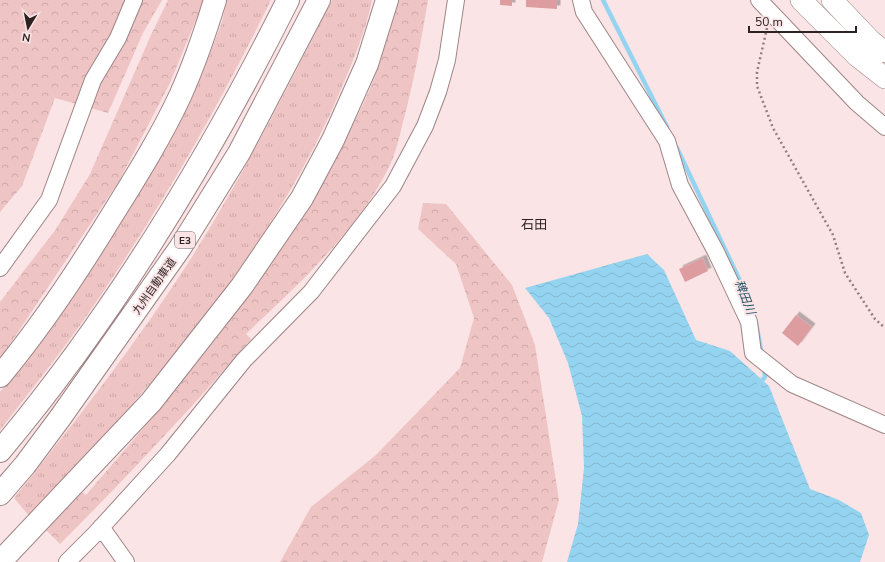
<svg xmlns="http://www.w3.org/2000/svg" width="885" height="562" font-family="'Nunito Sans','Noto Sans JP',sans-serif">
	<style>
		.grass { fill: url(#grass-tufts) }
		.forest { fill: url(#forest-crowns) }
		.water { fill: url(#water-waves) }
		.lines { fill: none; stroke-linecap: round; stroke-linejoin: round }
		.stream { stroke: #95d4f1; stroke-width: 4.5 }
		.building { fill: #dd9da0; filter: url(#shadow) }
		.minor-casing { stroke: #9e8485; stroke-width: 18 }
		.major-casing { stroke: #9e8485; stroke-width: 22 }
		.highway-casing { stroke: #9e8485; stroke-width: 24 }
		.path { stroke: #908080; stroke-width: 2.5; stroke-dasharray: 2 3; stroke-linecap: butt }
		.minor { stroke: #fff; stroke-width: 16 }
		.major { stroke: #fff; stroke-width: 21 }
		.highway { stroke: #fff; stroke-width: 22 }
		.labels { text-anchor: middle; stroke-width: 4; stroke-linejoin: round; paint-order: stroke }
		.shield { fill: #fbe4e5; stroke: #6a5c5c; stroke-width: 1 }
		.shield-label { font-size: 10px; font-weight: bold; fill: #2c2222 }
		.street-label { font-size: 11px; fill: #2c2222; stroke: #fbe4e5 }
		.water-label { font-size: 12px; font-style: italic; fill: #1e5065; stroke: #fbe4e5 }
		.quarter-label { font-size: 13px; fill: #2c2222; stroke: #fbe4e5 }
	</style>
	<defs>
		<pattern id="grass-tufts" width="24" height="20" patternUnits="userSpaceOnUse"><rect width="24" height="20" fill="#eec4c5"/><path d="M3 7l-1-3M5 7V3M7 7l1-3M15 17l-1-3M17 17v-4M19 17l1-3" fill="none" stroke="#cca8a9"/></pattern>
		<pattern id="forest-crowns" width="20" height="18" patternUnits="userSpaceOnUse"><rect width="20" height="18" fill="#eec4c5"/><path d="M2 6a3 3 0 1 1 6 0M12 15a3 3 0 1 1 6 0" fill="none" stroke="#cca8a9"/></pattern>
		<pattern id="water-waves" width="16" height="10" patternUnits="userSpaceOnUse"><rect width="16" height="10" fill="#95d4f1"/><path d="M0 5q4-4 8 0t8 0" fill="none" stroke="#81b6ce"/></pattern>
		<filter id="shadow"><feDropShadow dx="3.5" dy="-3.5" stdDeviation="0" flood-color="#0004"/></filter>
	</defs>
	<rect width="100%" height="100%" fill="#fbe4e5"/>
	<path class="grass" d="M227,0H271C225,94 173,186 115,274C80,328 40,379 0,430V392L22,364L109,240L149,177L201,77L222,22Z
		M332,0H372C366,30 353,61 341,89C272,254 149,387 31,518L14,498C77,420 138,341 192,257C244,174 288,87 332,0Z"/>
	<path class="forest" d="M0,0H162L143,33L108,113L55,98L22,186L0,212Z
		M168,0H204L170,83L119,181L0,359V302L56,229L90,174L151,35Z
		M395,0H428C421,41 414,82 403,122C399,139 395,156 387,171C354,235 296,286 246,334L251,339C190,410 126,478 60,544L44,528L79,490L86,495C176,391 265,287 331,166C349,133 367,100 379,65C386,44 390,21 395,0Z
		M423,203L446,204L512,285L535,345L559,500L542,562H280L311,507L376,455L460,368L474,318L456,264L418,229Z"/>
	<path class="water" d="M647,254L664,270L696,340L730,351L769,386L810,489L839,500L861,513L869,535L860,562H567L578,524L584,468L582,416L568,363L549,318L525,288Z"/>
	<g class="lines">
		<path class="stream" d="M603,0L667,127
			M677,148L742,285L754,316
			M756,323L762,355
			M759,384L765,377L764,368"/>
	</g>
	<path class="building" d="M500,0H512V6L500,5Z
		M526,0H557V9L526,7Z
		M703,258L708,271L685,282L679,269Z
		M796,315L812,327L798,346L782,333Z"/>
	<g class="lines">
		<defs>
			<path id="minor" d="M581,0L584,12L667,141L680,185L716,252L749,322L753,353L792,384L885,425
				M759,0L857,103L885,127
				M0,268L49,200L93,80L118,38L134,0
				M101,527L126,562
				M67,562L96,533L168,454L244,360L311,292L393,186L425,126L438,92L447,60L456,0"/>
			<path id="major" d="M801,0L857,56L885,78
				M832,0L871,41L885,52"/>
			<path id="highway" d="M0,376C40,328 74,277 106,225C132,183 159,141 180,96C194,65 205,33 215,0
				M0,451C115,314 208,160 288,0
				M0,494L25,465L60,418L180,248L239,153L319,0
				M0,562L151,402L242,286L302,198L333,140L367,64L387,0"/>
		</defs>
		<use href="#minor" class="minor-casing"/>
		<use href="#major" class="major-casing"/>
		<use href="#highway" class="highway-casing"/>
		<path class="path" d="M767,28L757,72V86L773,128L833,235L845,273L875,319L885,328"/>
		<use href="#minor" class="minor"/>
		<use href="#major" class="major"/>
		<use href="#highway" class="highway"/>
	</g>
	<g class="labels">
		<rect class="shield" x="175" y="232" width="20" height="16" rx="3"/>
		<g class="shield-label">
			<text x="185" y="244">E3</text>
		</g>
		<g class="street-label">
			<text transform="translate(154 286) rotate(-55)" y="4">九州自動車道</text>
		</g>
		<g class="water-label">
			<text transform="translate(745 297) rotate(69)" y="4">稗田川</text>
		</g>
		<g class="quarter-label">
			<text x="534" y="229">石田</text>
		</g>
	</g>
	<g transform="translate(28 28) rotate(190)" stroke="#fbe4e5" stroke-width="3" paint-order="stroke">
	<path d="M0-3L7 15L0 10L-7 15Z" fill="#2c2222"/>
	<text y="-6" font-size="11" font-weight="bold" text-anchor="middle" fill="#2c2222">N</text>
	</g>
	<path d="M749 26v6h107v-6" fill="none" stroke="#2c2222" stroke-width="2"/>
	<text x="755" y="26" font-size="12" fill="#2c2222" stroke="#fbe4e5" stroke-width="3" paint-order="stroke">50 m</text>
</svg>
